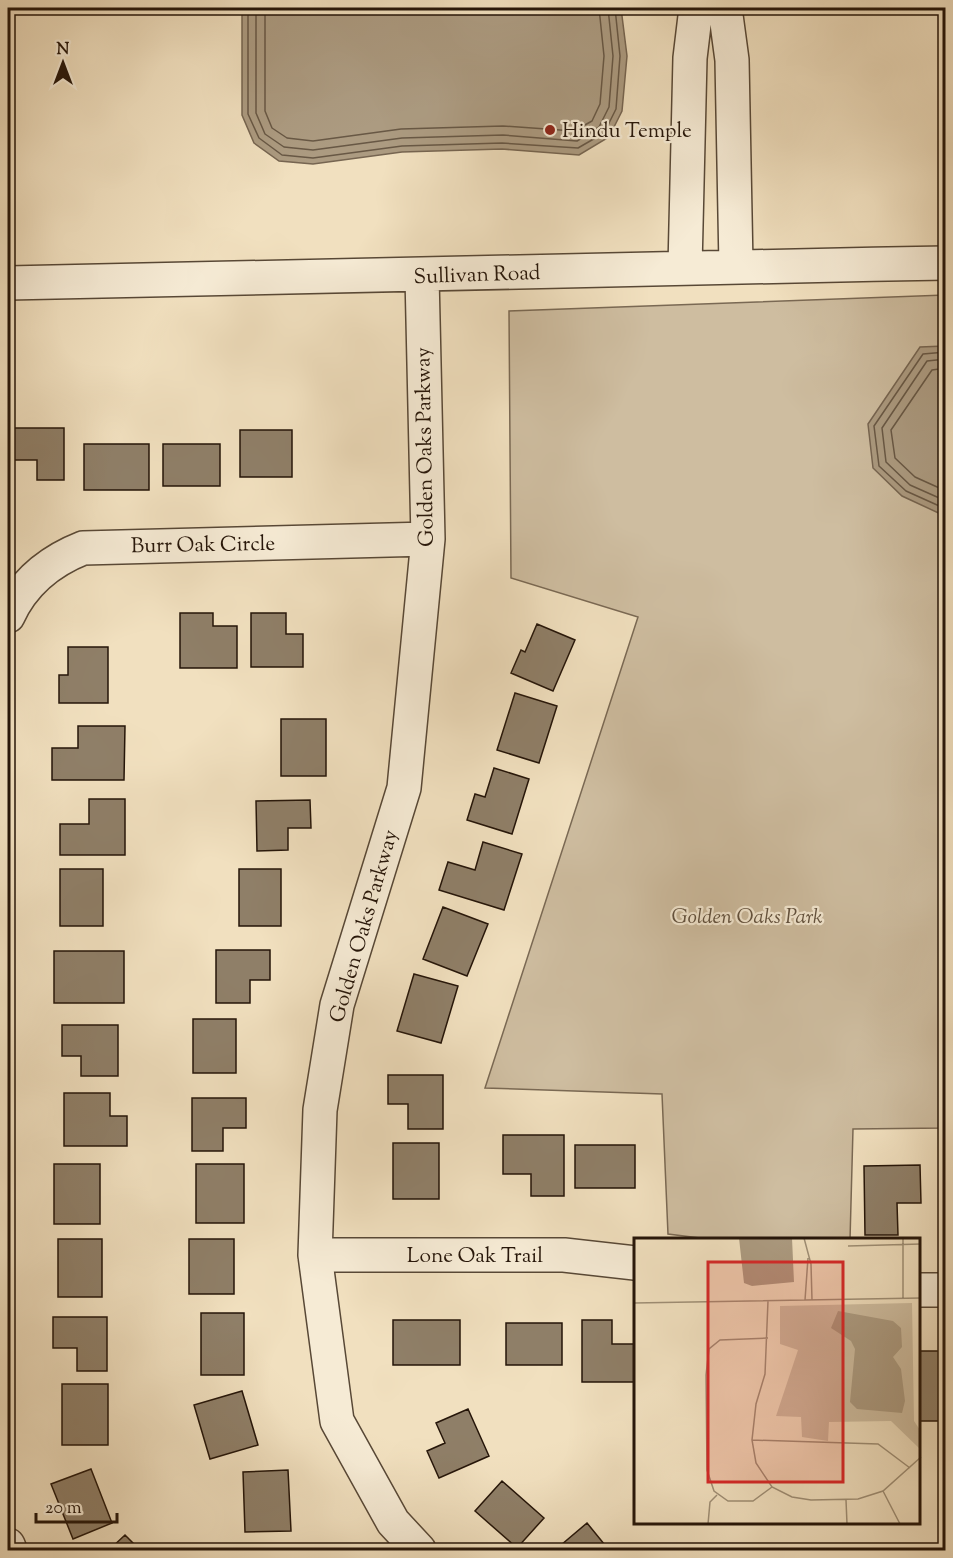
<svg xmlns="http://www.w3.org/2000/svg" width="953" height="1558" font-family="'Sorts Mill Goudy',serif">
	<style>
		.green { fill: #cebda0; stroke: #7a6954; stroke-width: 1.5 }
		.water { fill: #ac9b81; stroke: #766551; stroke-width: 1.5 }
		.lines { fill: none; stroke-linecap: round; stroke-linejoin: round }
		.shore { stroke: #685845; stroke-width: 1.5 }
		.building { fill: #8f7f68; stroke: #251509; stroke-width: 1.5 }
		.minor-casing { stroke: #584836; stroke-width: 36 }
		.minor { stroke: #f6ebd5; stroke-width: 33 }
		.poi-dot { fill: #8f2418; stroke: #f6ebd5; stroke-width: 2 }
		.labels { text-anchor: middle; stroke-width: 4.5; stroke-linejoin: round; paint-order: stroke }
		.poi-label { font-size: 21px; fill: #251509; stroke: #f6ebd5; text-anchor: start }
		.street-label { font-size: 21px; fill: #251509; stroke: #f6ebd5 }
		.park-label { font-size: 21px; font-style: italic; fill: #60503e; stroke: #f6ebd5 }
		.inset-road { fill: none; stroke: #9f8f76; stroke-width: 1.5 }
		.view { fill: #d62828; fill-opacity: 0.15; stroke: #d62828; stroke-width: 3 }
		.inset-edge { fill: none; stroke: #251509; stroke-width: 3 }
	</style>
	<rect width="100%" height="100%" fill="#f1e0bf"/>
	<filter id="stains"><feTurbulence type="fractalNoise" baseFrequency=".00333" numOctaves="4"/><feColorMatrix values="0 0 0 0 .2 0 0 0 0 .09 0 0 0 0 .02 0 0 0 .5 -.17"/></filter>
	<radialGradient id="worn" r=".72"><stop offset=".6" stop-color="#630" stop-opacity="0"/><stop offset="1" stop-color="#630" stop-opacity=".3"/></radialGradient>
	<path class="green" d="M945,295V1128L853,1129L850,1240H716L668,1234L662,1094L485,1088L638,617L511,578L509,311Z"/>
	<path class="water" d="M242,8H621L627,56L622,111L609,137L579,155L502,149L402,152L313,164L279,161L254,143L242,115Z
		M945,346H946L945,516L902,496L873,468L868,424L920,347Z"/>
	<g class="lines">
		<path class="shore" d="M248,8V114L259,138L282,155L313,158L402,146L502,143L578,148L604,133L616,109L620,56L615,8
			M256,8V113L265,134L284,147L313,150L402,138L503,135L577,141L599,127L609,107L613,56L608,8
			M265,8V111L272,128L287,138L313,141L401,129L503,126L574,131L592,121L600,104L604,56L599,8
			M946,352L923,354L874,426L879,466L906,491L946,509
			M946,359L927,361L882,428L886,462L910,485L946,501
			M946,368L932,370L891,430L895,458L915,477L946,491"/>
	</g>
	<path class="building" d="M12,428H64V480H37V460H12Z
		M240,430H292V477H240Z
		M84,444H149V490H84Z
		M163,444H220V486H163Z
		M180,613H213V626H237V668H180Z
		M251,613H286V634H303V667H251Z
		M537,624L575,640L553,691L511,673L521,650L525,652Z
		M68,647H108V703H59V675H68Z
		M515,693L557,706L539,763L497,750Z
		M281,719H326V776H281Z
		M78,726H125L124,780H52V748H78Z
		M494,768L529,779L512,834L467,820L475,794L485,797Z
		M89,799H125V855H60V824H89Z
		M310,800L311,828H288V850L257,851L256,801Z
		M483,842L522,854L504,910L439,890L448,862L475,870Z
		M60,869H103V926H60Z
		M239,869H281V926H239Z
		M443,907L488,924L467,976L423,959Z
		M216,950H270V980H250V1003H216Z
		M54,951H124V1003H54Z
		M414,974L458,986L441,1043L397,1031Z
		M193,1019H236V1073H193Z
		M62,1025H118V1076H81V1056H62Z
		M388,1075H443V1129H408V1104H388Z
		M64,1093H110V1116H127V1146H64Z
		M192,1098H246V1128H223V1151H192Z
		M503,1135H564V1196H531V1174H503Z
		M393,1143H439V1199H393Z
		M575,1145H635V1188H575Z
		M54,1164H100V1224H54Z
		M196,1164H244V1223H196Z
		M920,1165L921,1203H897L898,1235H865L864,1166Z
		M942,1179H946V1221H942Z
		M58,1239H102V1297H58Z
		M189,1239H234V1294H189Z
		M201,1313H244V1375H201Z
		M53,1317H107V1371H77V1348H53Z
		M393,1320H460V1365H393Z
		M582,1320H612V1344H635V1382H582Z
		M506,1323H562V1365H506Z
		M918,1351H946V1421H918Z
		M62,1384H108V1445H62Z
		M242,1391L258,1445L210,1459L194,1405Z
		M468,1409L489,1456L439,1478L427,1451L445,1443L436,1423Z
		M91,1469L112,1523L73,1539L51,1484Z
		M288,1470L291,1531L245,1532L243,1472Z
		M502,1481L544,1518L517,1548L475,1511Z
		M587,1523L609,1550H566L561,1545Z
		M125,1535L140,1550H109Z"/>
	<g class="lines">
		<defs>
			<path id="minor" d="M725,8L732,60L736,266
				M685,267L690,58L696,8
				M8,283C320,278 633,268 946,263
				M8,616C23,583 50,561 83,548L428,539
				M315,1255H564L635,1263
				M918,1290H946
				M8,1545L10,1550
				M419,1550L393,1522L337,1421L315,1255L320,1110L337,1005L404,788L428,539L422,276"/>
		</defs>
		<use href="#minor" class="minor-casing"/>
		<use href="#minor" class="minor"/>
	</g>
	<circle class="poi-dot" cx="550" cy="130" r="6"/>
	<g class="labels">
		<g class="poi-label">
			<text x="562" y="137">Hindu Temple</text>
		</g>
		<g class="street-label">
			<text transform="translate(477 274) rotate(-2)" y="7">Sullivan Road</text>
			<text transform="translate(424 447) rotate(-91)" y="7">Golden Oaks Parkway</text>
			<text transform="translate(203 544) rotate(-1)" y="7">Burr Oak Circle</text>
			<text transform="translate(363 926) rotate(-74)" y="7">Golden Oaks Parkway</text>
			<text x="475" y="1262">Lone Oak Trail</text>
		</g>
		<g class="park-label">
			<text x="747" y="923">Golden Oaks Park</text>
		</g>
	</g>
	<g transform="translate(634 1238)">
		<rect width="286" height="286" fill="#f1e0bf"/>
		<path d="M278,65L280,183L286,192V211L257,183L195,184L194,203L168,199L167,179L142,178L164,112L146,106V68Z" fill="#cebda0"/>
		<path d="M105,0H158L160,44L118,48L110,45ZM204,73L259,83L267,90L268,109L259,119L267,131L271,163L268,175L223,171L216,164L221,111L217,103L197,90Z" fill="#ac9b81"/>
		<path class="inset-road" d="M170,0L177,26L178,62M269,0V60M214,8L287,6M171,62L174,20M134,63L131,136L122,166L118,202L122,225L138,249L158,259L177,262L224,261L249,253L287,219M0,65L287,60M134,100L86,102L75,111L72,137L73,232L80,253L94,263H119L138,249M118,202L244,206L276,230M249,253L266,286M212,262L213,286M74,286L76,264L83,257"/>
		<path class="view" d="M74,24H209V244H74Z"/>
		<rect width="286" height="286" class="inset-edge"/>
	</g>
	<rect width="953" height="1558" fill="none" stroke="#f1e0bf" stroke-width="30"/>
	<rect x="9" y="9" width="935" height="1540" fill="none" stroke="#251509" stroke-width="3"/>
	<rect x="15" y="15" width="923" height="1528" fill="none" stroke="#251509" stroke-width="1.5"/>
	<g transform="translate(63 63)" stroke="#f6ebd5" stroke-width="4.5" paint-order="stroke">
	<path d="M0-4.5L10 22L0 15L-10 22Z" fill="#251509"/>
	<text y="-9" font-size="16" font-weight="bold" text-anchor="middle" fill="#251509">N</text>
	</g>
	<path d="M36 1513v9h81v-9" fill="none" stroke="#251509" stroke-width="3"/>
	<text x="45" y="1513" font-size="18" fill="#251509" stroke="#f6ebd5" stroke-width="4.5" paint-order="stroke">20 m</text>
	<rect width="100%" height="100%" filter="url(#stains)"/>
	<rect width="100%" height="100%" fill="url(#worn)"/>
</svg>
